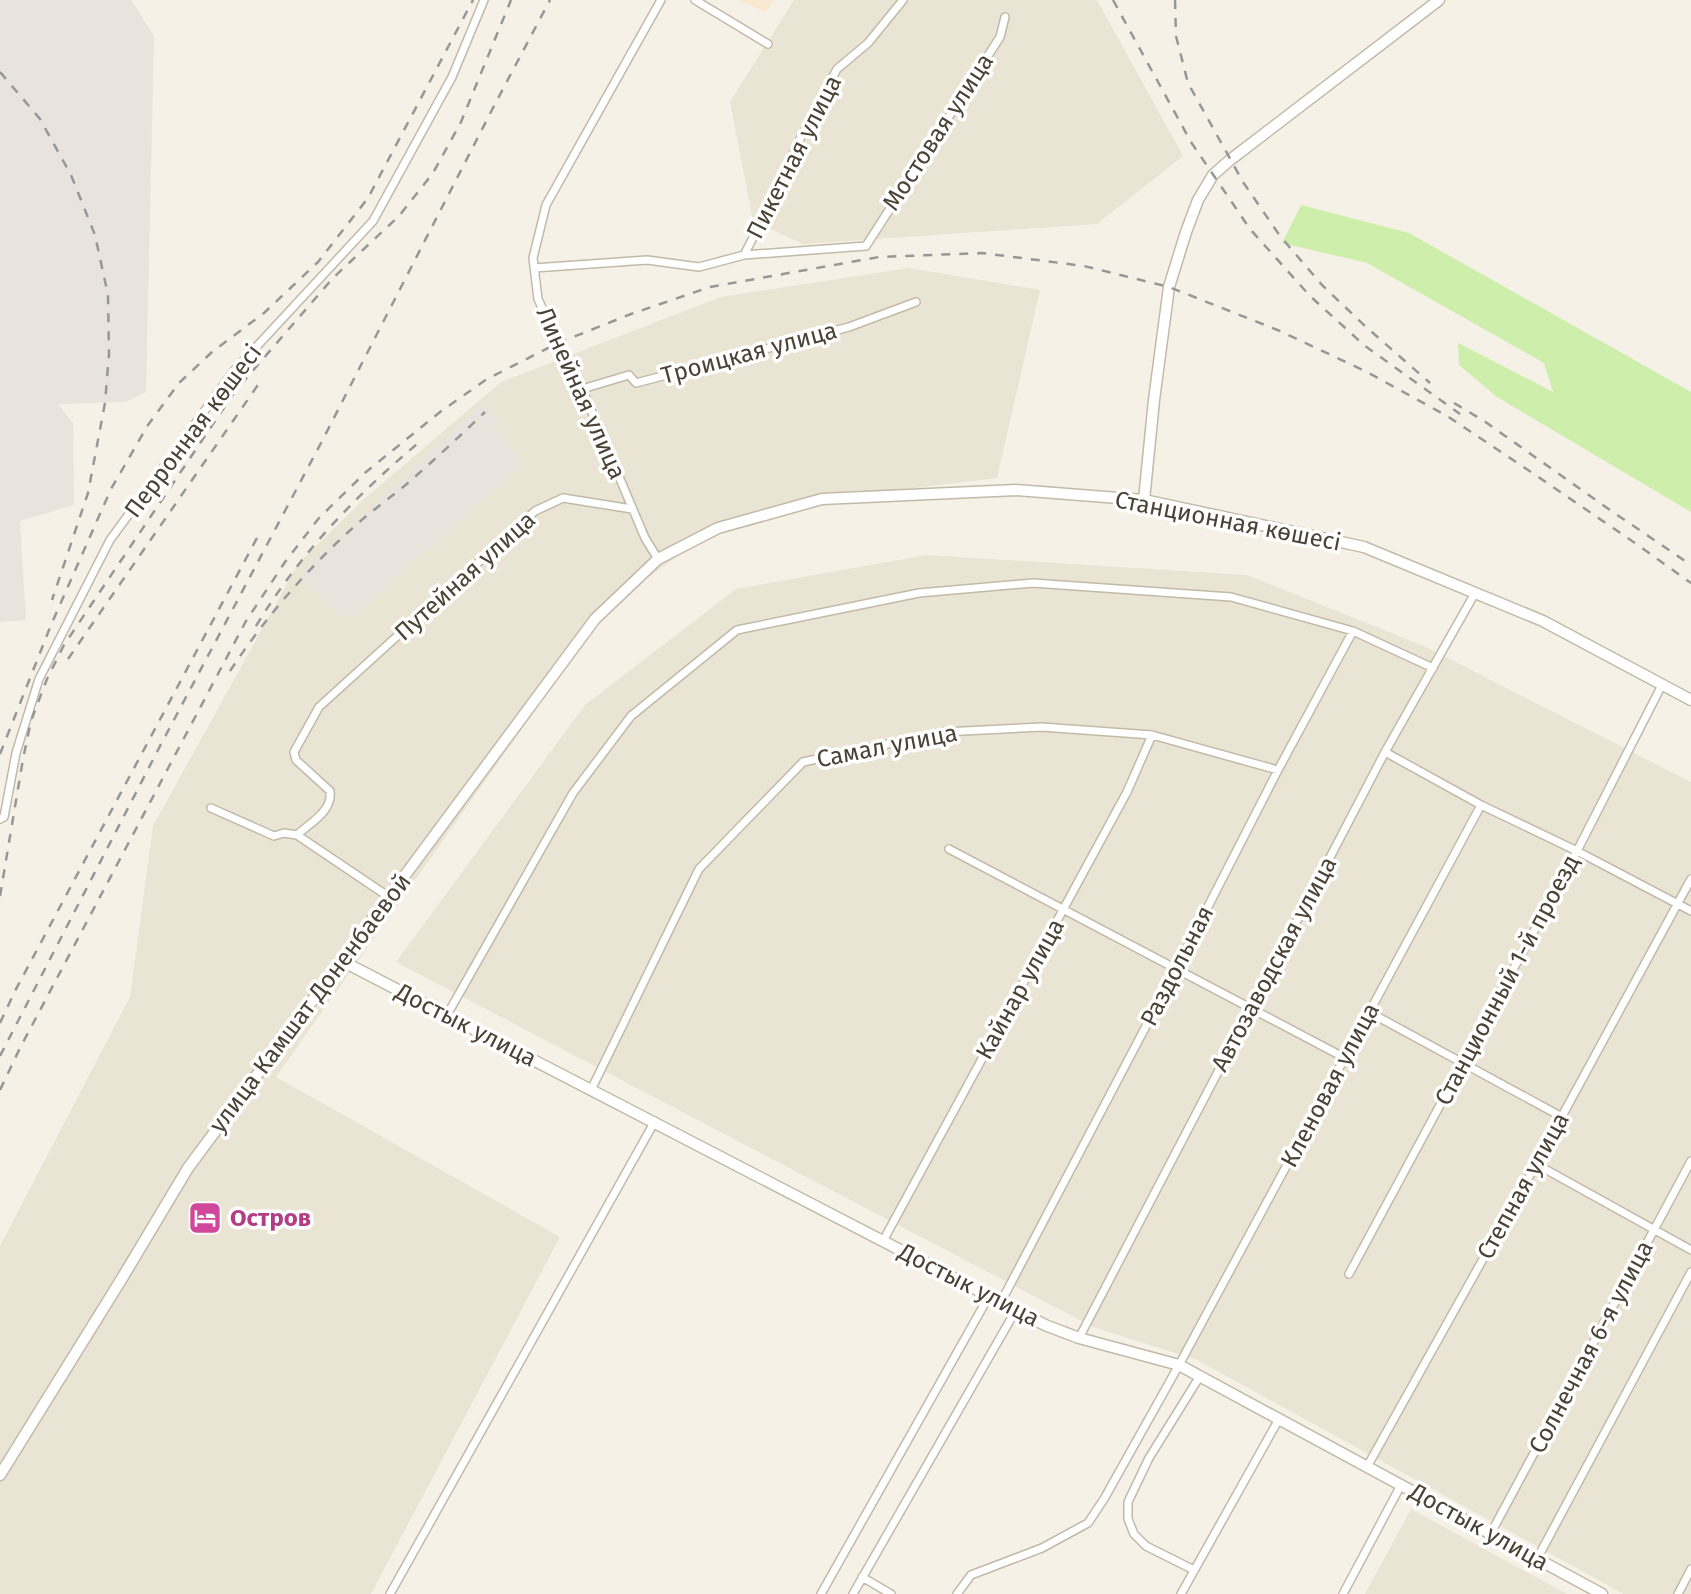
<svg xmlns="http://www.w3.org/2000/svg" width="1691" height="1594" font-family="'Fira Sans',sans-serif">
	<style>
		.residential { fill: #eae4d4 }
		.commercial { fill: #f9e9d0 }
		.industrial { fill: #e8e3dc }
		.green { fill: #ceeeab }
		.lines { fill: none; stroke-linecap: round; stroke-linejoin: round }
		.minor-casing { stroke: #c2baa8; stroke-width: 10 }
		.tertiary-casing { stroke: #c2baa8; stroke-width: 13 }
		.minor { stroke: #fff; stroke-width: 7 }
		.tertiary { stroke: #fff; stroke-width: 10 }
		.rail { stroke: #979797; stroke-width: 2.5; stroke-dasharray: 9 9; stroke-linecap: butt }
		.labels { text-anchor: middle; stroke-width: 7; stroke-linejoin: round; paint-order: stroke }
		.street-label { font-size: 24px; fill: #494235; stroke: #fff }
		.hotel-label { font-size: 24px; font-weight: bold; fill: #b23c85; stroke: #fff; text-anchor: start }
	</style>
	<rect width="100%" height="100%" fill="#f5f1e7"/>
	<path class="residential" d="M794,0H1097L1183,156L1097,224L803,244L753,221L730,102Z
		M909,268L1040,290L997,478L822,499L718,528L610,604L276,1077L560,1237L371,1594H0V1246L130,997L153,826L298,564L363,500L501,382L721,297Z
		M927,555L1247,575L1426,647L1691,782V1594H1624L1197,1360L1093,1327L396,962L585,705L736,589Z
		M1411,1509L1567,1594H1365Z"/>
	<path class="commercial" d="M737,0H774L766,12Z"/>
	<path class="industrial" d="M0,0H131L154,36L146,392L125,402L58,404L73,423L74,505L20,521L26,620L0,622Z
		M483,403L499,420L492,427L523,462L430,548L422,552L355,616H341L299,576Z"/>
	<path class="green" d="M1301,205L1409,233L1691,392V512L1497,397L1459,365L1458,343L1553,392L1544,363L1367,263L1282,243Z"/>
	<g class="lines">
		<defs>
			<path id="minor" d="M695,0L768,44
				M744,255L772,201L800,139L837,69L868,43L903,0
				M534,268L647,260L699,267L744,255L866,246L1000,37L1005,17
				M582,389L629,375L636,383L849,327L916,302
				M658,559L645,538L582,389L558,343L538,299L533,258L546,205L661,0
				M1385,752L1481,805L1577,851L1691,911
				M211,808L274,836L284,833L297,835L389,897
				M0,819L4,817L16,753L39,679L110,540L233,372L373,221L452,77L484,0
				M297,835C310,823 333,811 330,791L296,760L294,752L319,707L535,511L563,498L632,509
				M949,849L1345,1058
				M1369,1012L1562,1117
				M447,1015L573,793L631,716L737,630L919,593L1033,583L1231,597L1353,631L1433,668
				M591,1090L699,869L803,762L944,732L1042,727L1152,735L1278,770
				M1536,1164L1691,1250
				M883,1241L1127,792L1152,735
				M1349,1274L1577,851L1662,685
				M1001,1302L1176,969L1278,770L1353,631
				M1079,1338L1385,752L1475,593
				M1367,1467L1536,1164L1691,879
				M1491,1533L1691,1161
				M1537,1559L1691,1272
				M1194,1570L1146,1546L1134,1534L1128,1519V1502L1149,1458L1200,1376
				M862,1577L891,1594
				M390,1594L655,1121
				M821,1594L989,1296
				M853,1594L1016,1310
				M957,1594L971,1575L1042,1548L1088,1523L1104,1499L1179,1365L1481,805
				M1181,1594L1279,1419
				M1343,1594L1401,1485
				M1678,1594L1691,1569"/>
			<path id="tertiary" d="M1144,500L1154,400L1169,287L1186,232L1198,200L1213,175L1230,160L1439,0
				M342,961L1045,1325L1079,1338L1179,1365L1602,1594
				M0,1475L124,1275L188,1168L595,619L658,559L718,528L822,499L1016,490L1144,500L1364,547L1543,621L1691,700"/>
		</defs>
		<use href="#minor" class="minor-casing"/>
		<use href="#tertiary" class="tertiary-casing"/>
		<use href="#minor" class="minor"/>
		<use href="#tertiary" class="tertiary"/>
		<path class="rail" d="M1113,0L1191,142L1250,229L1310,296L1365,346L1460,414
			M1175,0L1176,36L1188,83L1243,182L1280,236L1322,285L1365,326L1430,383
			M0,72L40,119L71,175L95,235L108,295L109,354L105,403L88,493L52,600
			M1454,403L1484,421L1610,510L1691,565
			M256,626C301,552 357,494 423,439
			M68,659L260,382
			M230,671C267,615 313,562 364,518C382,503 401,490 418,474C441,454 463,433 485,412
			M0,754L51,625L111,489L148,425L179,383L212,352L264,313L318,262L368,198L473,0
			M0,896L23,759L31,721L47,679L64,645L236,390L333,278L399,216L433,173L461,122L511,0
			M0,1023L15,991L258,536
			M0,1056L159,748L321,443L495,104L550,0
			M0,1090L20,1048L246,621L285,562L319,518L366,472L440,412L487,379L558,343L631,314L710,287L879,257L982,253L1084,266L1169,287L1280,331L1367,372L1447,416L1534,474L1635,543L1691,583"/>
	</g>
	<defs>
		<symbol id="hotel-square" viewBox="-11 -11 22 22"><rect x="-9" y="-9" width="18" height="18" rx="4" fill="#d1479c" stroke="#fff"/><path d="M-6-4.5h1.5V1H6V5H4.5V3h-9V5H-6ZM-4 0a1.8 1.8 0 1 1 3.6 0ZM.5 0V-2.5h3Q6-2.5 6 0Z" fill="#fff"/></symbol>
	</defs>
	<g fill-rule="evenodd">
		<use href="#hotel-square" x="186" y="1199" width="38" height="38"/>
	</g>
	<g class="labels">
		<g class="street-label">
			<text transform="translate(938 132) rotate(-57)" y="8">Мостовая улица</text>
			<text transform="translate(794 157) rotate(-63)" y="8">Пикетная улица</text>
			<text transform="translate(749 353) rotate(-15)" y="8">Троицкая улица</text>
			<text transform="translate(581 393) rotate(66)" y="8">Линейная улица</text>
			<text transform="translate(193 431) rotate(-53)" y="8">Перронная көшесі</text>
			<text transform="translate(1228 521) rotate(11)" y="8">Станционная көшесі</text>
			<text transform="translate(465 576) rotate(-42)" y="8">Путейная улица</text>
			<text transform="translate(887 746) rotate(-11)" y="8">Самал улица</text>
			<text transform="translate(1274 964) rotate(-62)" y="8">Автозаводская улица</text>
			<text transform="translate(1177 966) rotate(-63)" y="8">Раздольная</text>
			<text transform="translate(1507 980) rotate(-62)" y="8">Станционный 1-й проезд</text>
			<text transform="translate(1020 989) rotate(-61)" y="8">Кайнар улица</text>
			<text transform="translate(310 1003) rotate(-53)" y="8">улица Камшат Доненбаевой</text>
			<text transform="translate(466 1025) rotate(27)" y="8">Достык улица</text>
			<text transform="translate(1330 1085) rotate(-62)" y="8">Кленовая улица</text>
			<text transform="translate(1523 1186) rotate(-61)" y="8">Степная улица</text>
			<text transform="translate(969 1285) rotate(27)" y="8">Достык улица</text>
			<text transform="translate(1591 1347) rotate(-62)" y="8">Солнечная 6-я улица</text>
			<text transform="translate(1479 1527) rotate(29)" y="8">Достык улица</text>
		</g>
		<g class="hotel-label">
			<text x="230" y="1226">Остров</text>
		</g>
	</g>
</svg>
